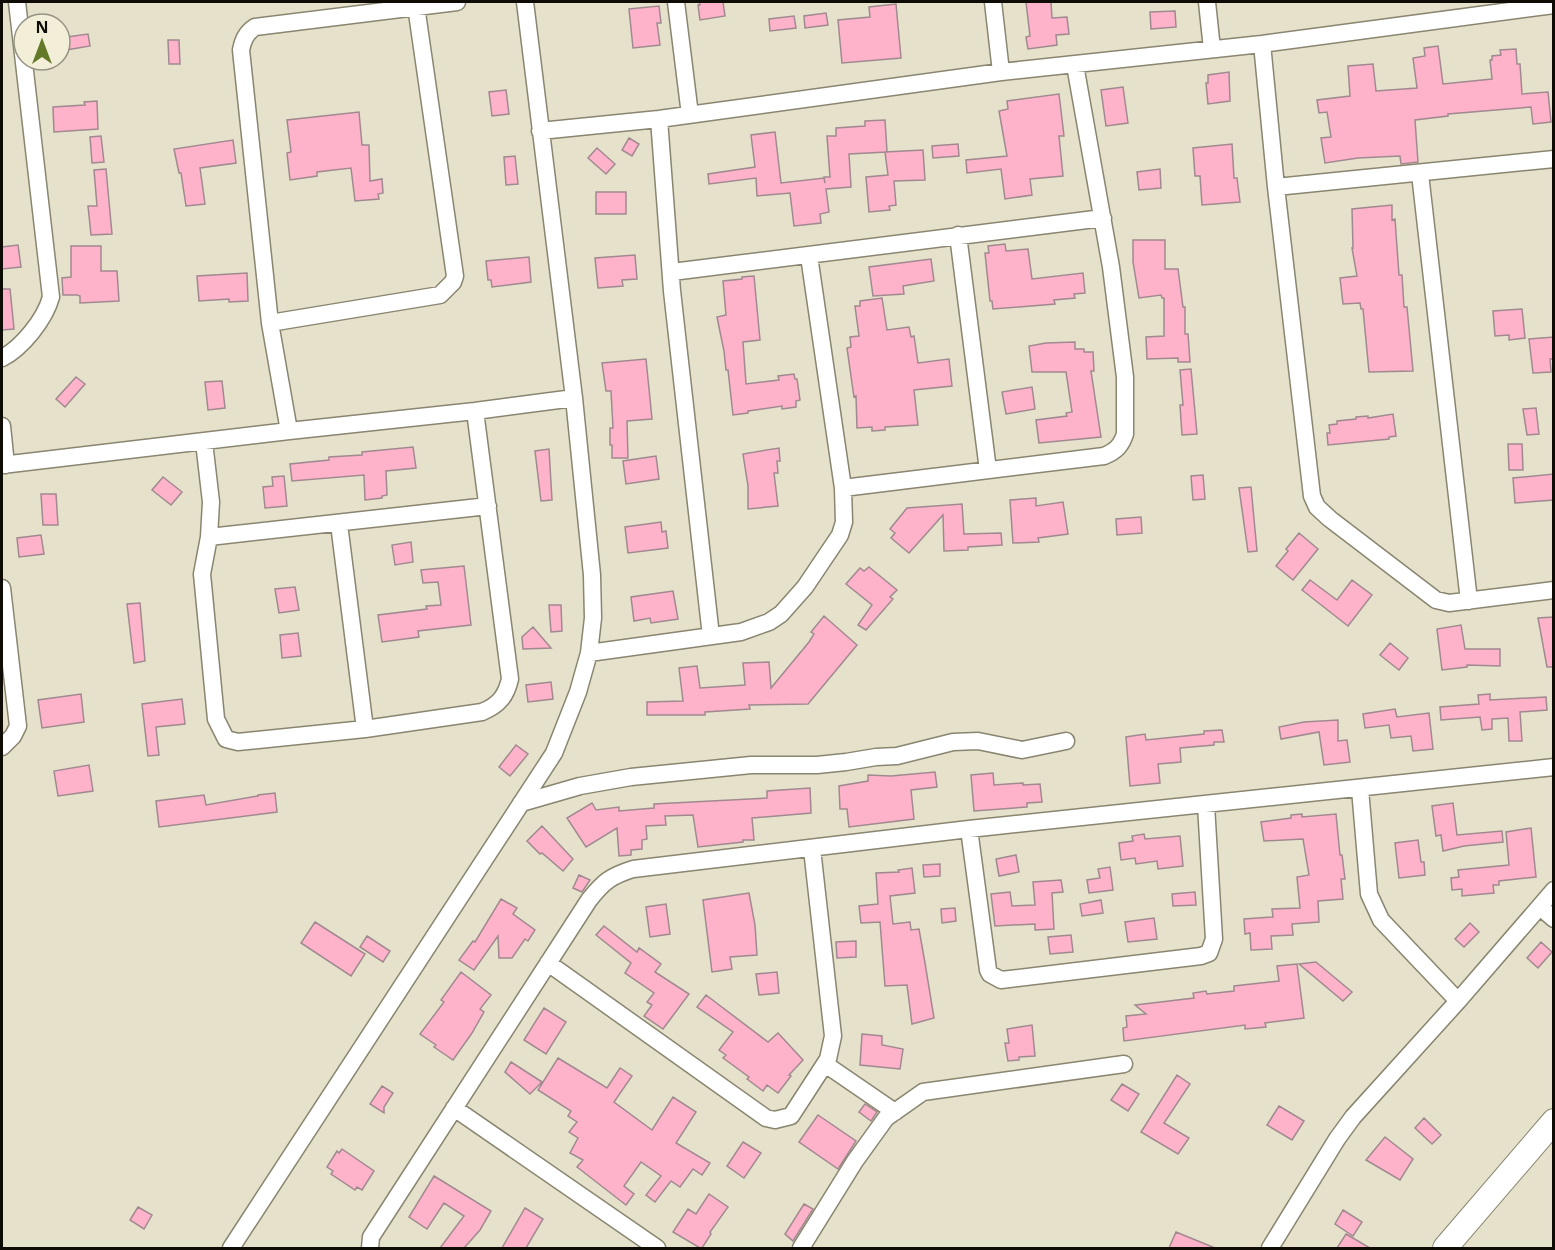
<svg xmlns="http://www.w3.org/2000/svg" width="1555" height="1250" font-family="'Noto Sans',sans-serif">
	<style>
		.building { fill: #feb3ca; stroke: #a18990; stroke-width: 1.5 }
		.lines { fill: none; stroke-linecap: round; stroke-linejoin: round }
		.street-casing { stroke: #898570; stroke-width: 19 }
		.secondary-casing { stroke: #898570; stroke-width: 26 }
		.street { stroke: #fff; stroke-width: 16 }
		.secondary { stroke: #fff; stroke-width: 24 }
	</style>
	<rect width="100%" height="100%" fill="#e5e1ca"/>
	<path class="building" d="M699,2H723L725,16L700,20L698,5H700Z
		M1026,2H1051L1052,18L1067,17L1069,34L1056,35L1057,45L1028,49L1026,37L1030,36Z
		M896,4L901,58L842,63L838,20L870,17L869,7Z
		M659,6L661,23H657L660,45L633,48L629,9Z
		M1175,11L1176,27L1151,29L1150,12Z
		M826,13L828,25L805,28L804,16Z
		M794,16L796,28L770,31L769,19Z
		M88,34L90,46L60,51V38Z
		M168,40H179L180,64H169Z
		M1438,46L1443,84L1492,79L1490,60H1492V56L1501,55L1500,50L1516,49L1517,64H1520L1522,94L1548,92L1551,122L1533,124L1531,107L1448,114V116L1415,120L1418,162L1401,164L1400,156L1358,158L1325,163L1321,138L1331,137L1327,112L1319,113L1317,100L1350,96L1348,66L1373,64L1376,91L1417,88L1413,58L1425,56L1424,48Z
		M1229,72L1230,101L1208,104L1206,83H1208V75Z
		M1123,87L1128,123L1106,126L1101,90Z
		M506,90L509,114L492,116L489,92Z
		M1059,94L1064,136H1059L1063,176L1030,179L1032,195L1005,199L1001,169L967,173L966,160L1007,156L999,111L1008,109L1007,101Z
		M97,101L98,129L54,132L53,107L85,105L84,102Z
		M359,112L362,145H369L370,181L382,179L383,193L378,194L379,199L355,201L351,168L317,172V176L290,180L287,153L291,152L287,120Z
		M885,120L887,152L849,154L851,187L826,189L829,212L820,214L821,223L794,226L790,193L757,196L756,178L709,184L708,174L755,167L751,135L775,132L781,183L824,178L825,183L824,177H830L827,136H836V128L865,126V121Z
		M101,136L104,162L92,163L90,137Z
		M629,138L639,144L632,156L622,150Z
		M233,140L236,163L200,168L205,204L186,206L181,173H179L174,149Z
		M958,144L959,156L933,158L932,146Z
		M1232,144L1234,178H1237L1240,202L1202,205L1200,176H1195L1193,148Z
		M597,148L615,164L606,174L588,158Z
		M923,150L925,180L894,181L896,205L889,206L890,210L869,212L866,177L888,175L885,152Z
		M515,156L518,184L506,185L504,157Z
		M106,169L112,234L91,235L88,206H97L94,170Z
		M1160,169L1161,188L1139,190L1137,172Z
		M596,192H626V214H596Z
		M1392,205V220L1395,219L1399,275H1402L1404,307H1407L1413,371L1369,372L1363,309H1361L1360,303L1343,304L1340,278L1357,276L1352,248H1353L1352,209Z
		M1133,240H1165V269H1178L1183,307H1185V334H1188L1190,362H1178V358L1147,359L1146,337L1164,336V298H1162L1161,295L1139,298L1133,262Z
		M1005,244L1006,251L1028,249L1032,279L1083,273L1085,293L1074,294L1075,298L1054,300L1055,304L993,309L992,301H990L985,253H989L988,246Z
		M18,245L21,267L2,269V247Z
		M71,246H101V271H117L119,301L80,303V296L77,295H63L62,278L71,277Z
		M635,255L637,279L622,280L623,286L598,288L595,258Z
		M529,257L531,282L492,287L491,280H488L486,261Z
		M931,259L934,281L903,286L904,294L873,296L869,267Z
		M247,273L248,301L229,302V299L199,301L197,276Z
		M754,276L760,340L743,342L746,384L779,380L778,376L794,374L795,379H797L800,400L796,401V407L782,409V406L748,411V413L733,415L728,370H726L724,351L717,317L726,315L723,281L742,279V277Z
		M2,289H10L14,329L2,330Z
		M882,298L887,330L909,327L911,337L914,336L918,363L949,359L952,386L914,390L918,425L885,427V430L872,431V427L857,428L856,396L854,397L847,348L851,347L850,337L859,336L855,306H860V301Z
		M1522,309L1525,338L1509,340V335L1495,336L1493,311Z
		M1554,337V359H1550L1551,372L1533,373L1529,339Z
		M1075,342V349H1084V352H1093L1094,371H1091L1101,437L1039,443L1036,420L1067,416L1066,413L1072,412L1066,372H1032L1029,346L1046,343Z
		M646,359L652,419L627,421L628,458H612V445H610V428H613L611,391H606L602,363Z
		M1191,369L1197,434L1182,435L1180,405H1183L1180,370Z
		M76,377L85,384L65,407L56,399Z
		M222,381L225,408L208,410L205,382Z
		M1032,387L1035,409L1006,414L1002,392Z
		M1536,408L1539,434L1527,435L1523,409Z
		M1393,414L1396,436L1389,437V439L1328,445L1327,433H1330L1329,425L1337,424V421L1356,419V417L1368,416V418Z
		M1508,444H1522L1523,470H1509Z
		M413,447L416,468L386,471L387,495L382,496V498L365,500L364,475L292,481L290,464L329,460V457L362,455V452Z
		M779,448L780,461H777L778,473H774L778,506L748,509V486L743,454Z
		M549,449L552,500L541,501L535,451Z
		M656,456L659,479L626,484L623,461Z
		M1554,474V500L1515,503L1513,478Z
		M1203,475L1205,499L1193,500L1191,476Z
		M284,476L287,506L265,508L263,487L273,486L272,477Z
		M163,477L182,492L171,505L152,490Z
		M1251,487L1257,551L1248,552L1239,488Z
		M41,494H56L58,525H43Z
		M1036,498V506L1063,502L1068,534L1038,538L1039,542L1013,543L1010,500Z
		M962,504L964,534L1001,533L1002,545L968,547V550L944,551L943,515L909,553L891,538L895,533L890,529L907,508Z
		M1141,517L1142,533L1117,535L1116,519Z
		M661,522L662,532L666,531L668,548L628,553L625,527Z
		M1299,533L1318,549L1293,580L1276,566L1288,551L1286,549Z
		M41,535L44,554L19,557L17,538Z
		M411,542L413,562L395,565L392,545Z
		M464,566L471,625L418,631L419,637L382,642L378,615L427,609L426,606L441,605L438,582L423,583L421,570Z
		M869,567L897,590L890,597L893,599L866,630L858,625L872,605L846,584L860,568L864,571Z
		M1310,580L1337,600L1352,580L1372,595L1348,626L1302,590Z
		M295,587L299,610L279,613L275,589Z
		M673,591L678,619L651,623L650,618L634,621L631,597Z
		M140,603L145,661L134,663L127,604Z
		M549,605H561L562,631L551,632Z
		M824,616L857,645L808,704L749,705L750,709L705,712V715H647V702L683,701L679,668L697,666L700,688L745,685L743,663L769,662L771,688L809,642L814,634L811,632Z
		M1554,617V667H1547L1538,618Z
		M1461,625L1465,649H1500V666L1467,665V667L1442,670L1437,629Z
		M533,627L551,648L523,649L522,637Z
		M298,633L301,656L282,658L280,635Z
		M1390,643L1408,658L1399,670L1380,655Z
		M551,682L553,699L528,702L526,685Z
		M81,694L84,722L42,728L38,700Z
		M1490,694V700L1546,697L1547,710L1520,712L1522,741H1509L1508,718L1492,719V729L1482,730L1480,717L1441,720L1440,707L1479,704L1478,695Z
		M182,699L185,724L156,727L159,755L148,756L142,704Z
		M1395,709L1397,717L1429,713L1433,749L1413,751L1411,736L1391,738L1389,725L1365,728L1363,714Z
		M1338,720V741L1347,740L1350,762L1324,765L1319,732L1281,739L1279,727L1304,722Z
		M1222,730L1224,742H1214V745L1180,748L1181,762L1158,764L1160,783L1130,786L1126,737L1145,734L1146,740L1204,734V731Z
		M516,745L528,754L510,776L499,767Z
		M89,765L93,791L58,796L54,771Z
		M935,772L937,787L911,790L914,819L849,827L847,809H840L839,786L868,781V775L891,776Z
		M993,773L994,785L1023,783V785L1040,784L1042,802L1027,803V807L974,811L971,775Z
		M810,788L811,813L752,818L754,840H743V842L698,847L693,815L665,816L666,825L646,826L647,839L642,840V849L631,850V855L619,856L617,828L586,847L567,818L592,803L596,810L619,807V811L654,808V804L767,798V791Z
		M275,793L277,812L159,827L156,801L204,795L206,805L258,796V795Z
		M1453,803L1457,835L1502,831L1503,842L1464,846L1443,851L1441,835L1436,836L1432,806Z
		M1302,814V817L1336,814L1340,855H1342L1345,879H1341L1343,899L1318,901L1319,922L1292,924L1293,935L1271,936L1272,949L1251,950L1250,933L1245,934L1244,919L1273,917L1272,909L1300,908L1297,877L1309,875L1303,839L1264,841L1261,822L1291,818V815Z
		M542,826L573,859L563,871L542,853L540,854L527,841Z
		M1531,828L1536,877L1499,881V885H1493L1494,893L1462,896V889L1452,890L1451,878L1459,877L1458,870L1509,865L1506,832Z
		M1144,834L1145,839L1180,836L1183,866L1158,869L1157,861L1136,864L1135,858L1121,860L1119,843L1133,841L1132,836Z
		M1418,840L1421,862H1424L1425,875L1399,878L1395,843Z
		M1016,855L1019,872L999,876L996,859Z
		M940,864V876L924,877L923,865Z
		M1110,867L1113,890L1089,893L1087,880L1100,878L1098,869Z
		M912,868L915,893L890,896L893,924L910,922L911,930L919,929L925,963L934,1018L912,1024L907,985L885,986L880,922L861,923L859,906L878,904L876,873L899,872L898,870Z
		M579,875L590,880L582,892L573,888Z
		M1061,880L1063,892L1052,893L1054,929L1035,930V924L995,926L991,894L1010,892L1012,906L1035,905L1033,882Z
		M1195,892L1196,905L1173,906L1172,894Z
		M749,893L755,925L757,955L730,957L732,969L712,972L703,900Z
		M501,899L517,908L513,914L535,930L528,941L525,939L512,958H499L498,936L474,970L459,960L473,941L475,942Z
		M1101,900L1103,913L1082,916L1080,904Z
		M666,904L670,934L650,937L646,907Z
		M955,908L956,921L942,923L941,909Z
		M1154,918L1157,939L1128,942L1125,922Z
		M315,922L365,954L351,976L301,943Z
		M1470,923L1479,932L1464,947L1455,939Z
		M604,926L637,952L639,948L661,964L655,972L689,994L663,1029L644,1016L652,1005L647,1002L654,993L625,973L631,963L596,935Z
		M1071,935L1073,952L1050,954L1048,937Z
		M367,936L390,951L383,962L360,947Z
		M856,941V957L837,958L836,942Z
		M1541,942L1552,952L1538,968L1527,958Z
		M1316,962L1352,992L1343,1001L1299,964Z
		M1297,964L1304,1018L1265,1023L1266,1027L1245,1029V1025L1124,1041L1123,1028L1127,1027L1126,1016L1146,1014L1135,1005L1194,998L1193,993L1206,991L1207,994L1234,991V986L1279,981L1277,966Z
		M461,972L491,995L480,1009L484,1012L472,1033L453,1060L434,1047L436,1045L420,1034L444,1002L441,1000Z
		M777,972L779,993L759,995L756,974Z
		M706,995L768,1042L778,1033L803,1060L789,1075L791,1076L778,1093L767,1085L763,1091L747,1079L749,1077L723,1058L726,1055L719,1050L733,1032L697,1007Z
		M544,1008L566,1022L546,1054L524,1040Z
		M1032,1025L1035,1056L1019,1057V1060L1008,1061L1005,1043H1009L1007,1029Z
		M862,1034L882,1036V1045L903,1049L900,1069L860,1065Z
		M558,1058L607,1088L620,1068L632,1076L614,1102L652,1130L673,1097L696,1112L676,1143L710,1163L702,1175L693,1169L680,1187L671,1181L655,1202L646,1195L661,1176L641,1162L624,1186L634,1194L626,1205L577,1167L583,1160L570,1153L578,1138L569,1132L577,1122L568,1116L571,1111L538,1090Z
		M511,1062L542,1082L530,1094L505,1072Z
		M1177,1075L1190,1084L1164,1123L1189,1138L1178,1154L1141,1132Z
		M1122,1084L1139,1094L1128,1111L1111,1100Z
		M382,1086L393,1093L384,1107V1113L370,1104Z
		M865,1104L877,1112L871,1121L859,1112Z
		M1279,1106L1304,1121L1292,1140L1267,1125Z
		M818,1115L856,1141L838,1169L799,1142Z
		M1424,1118L1441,1135L1432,1144L1415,1128Z
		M1385,1137L1413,1159L1400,1180L1366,1160Z
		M743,1142L761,1153L744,1178L727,1166Z
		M342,1149L374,1171L362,1190L357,1187L355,1190L331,1174L333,1171L327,1167L337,1151L339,1153Z
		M434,1176L491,1211L480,1230L464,1248H440L464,1216L444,1203L427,1229L409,1217Z
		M709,1194L728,1207L710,1232L711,1234L702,1248H700L673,1232L688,1209L696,1214Z
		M804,1204L813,1209L793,1241L785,1234Z
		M138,1207L152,1215L144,1229L130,1220Z
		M525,1208L543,1219L526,1248H502Z
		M1343,1210L1362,1222L1353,1236L1335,1224Z
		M1176,1232L1215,1248H1169Z
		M1346,1234L1370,1248H1337Z"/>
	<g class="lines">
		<defs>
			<path id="street" d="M676,2L690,115
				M993,2L1001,72
				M1207,2L1212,49
				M1262,44L1276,187L1312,496L1317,507L1330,519L1436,600L1449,603L1554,590
				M659,119L672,291L711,636
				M540,131L659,119L1001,72L1262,44L1554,5
				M1420,174L1469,601
				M1276,187L1554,159
				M958,235L988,470
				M672,272L1103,218
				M270,323L440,295L453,282L455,276L416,6
				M2,358C22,348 45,319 51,297L17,2
				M2,426L6,465
				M289,431L270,323L241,50C243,40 246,33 255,27L457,2
				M204,442L211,502L209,537L202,574L216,719L226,739L238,742L365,729L482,712C499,705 506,696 510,679L475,411
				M2,465L289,431L475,411L574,398
				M843,488L1104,456C1116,451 1121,446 1125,434V377L1111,267L1075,65
				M339,524L365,729
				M209,537L488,506
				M2,588L18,726L13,736L2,747
				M589,653L741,632L769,622L781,614L805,587L840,535L844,522L843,488L809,256
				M1360,789L1369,894L1381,920L1458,1001
				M521,803L580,786L631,777L751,765H817L846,762L876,757L897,756L953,742L978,741L1022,750L1066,741
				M969,829L988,970L990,974L1001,980L1201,956L1209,953L1214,939L1206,805
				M1540,907L1554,919
				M548,963L766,1118L775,1120L791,1116L828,1059L833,1036L812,849
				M825,1064L895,1112
				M454,1108L657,1248
				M231,1248L554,753L578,692L589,653L593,618L592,575L574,398L525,2
				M370,1248L371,1237L589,900C604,881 611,876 633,869L969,829L1554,767
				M801,1248L855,1161L886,1118L923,1092L1124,1064
				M1270,1248L1337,1139L1353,1117L1458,1001L1554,890"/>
			<path id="secondary" d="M1445,1248L1554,1121"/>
		</defs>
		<use href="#street" class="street-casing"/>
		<use href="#secondary" class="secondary-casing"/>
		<use href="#street" class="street"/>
		<use href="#secondary" class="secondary"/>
	</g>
	<rect width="1555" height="1250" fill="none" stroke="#0e0c05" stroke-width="6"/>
	<g transform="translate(42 42)"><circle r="28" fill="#f2eed7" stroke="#979483" stroke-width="1.5"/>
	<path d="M0-4.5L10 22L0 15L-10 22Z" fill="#637828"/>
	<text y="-9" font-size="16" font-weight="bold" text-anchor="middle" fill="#0e0c05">N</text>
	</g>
</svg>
